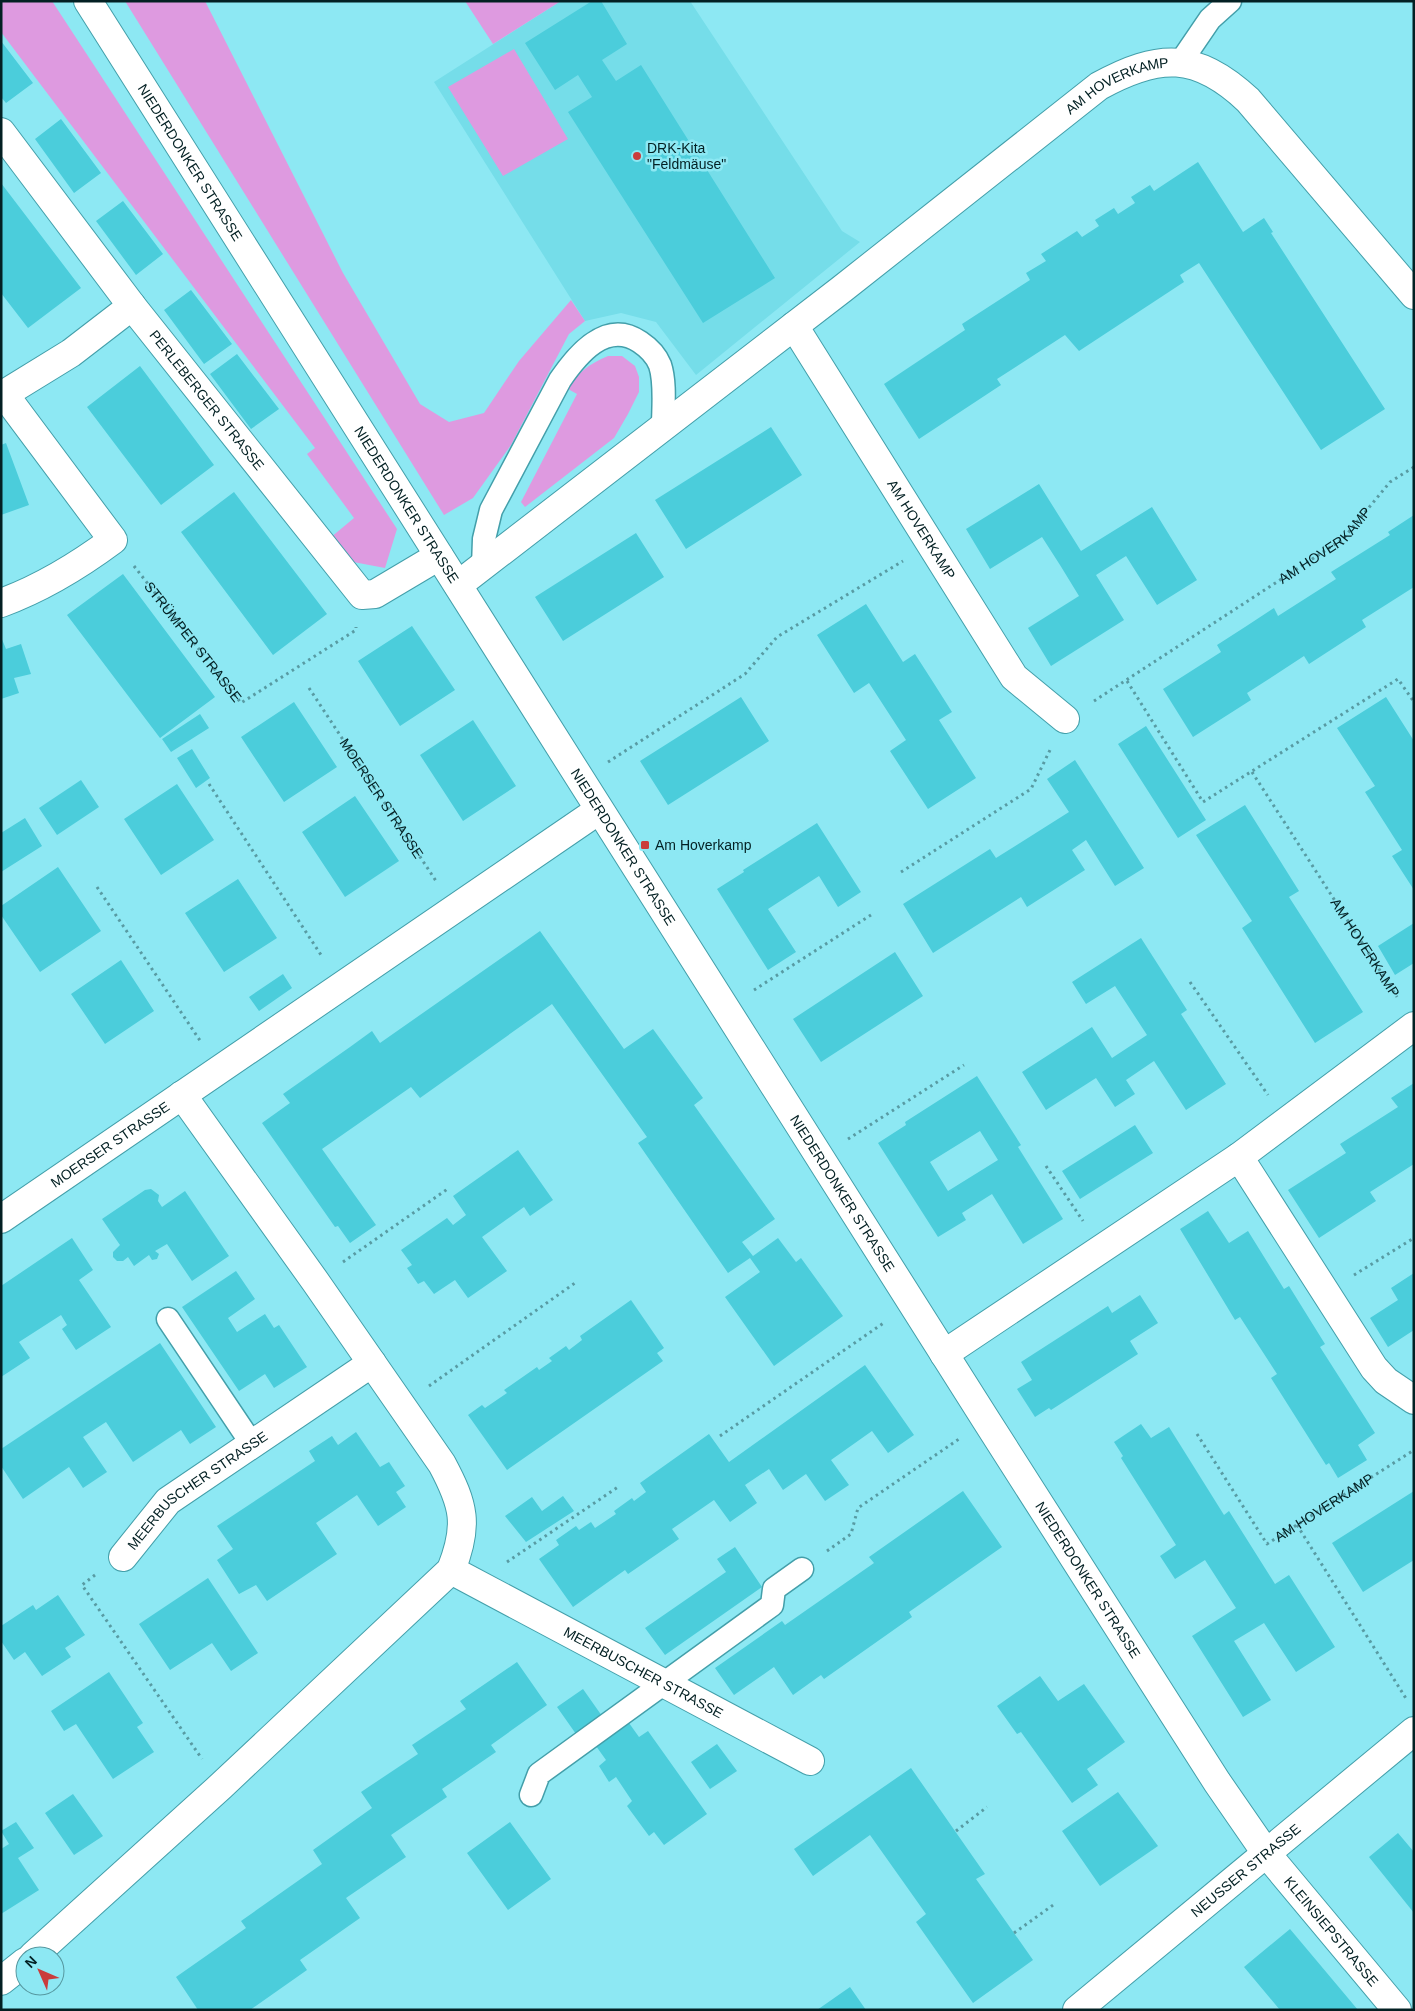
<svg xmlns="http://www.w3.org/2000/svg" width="1415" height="2011" font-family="Arial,sans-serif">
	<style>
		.built { fill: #75dde9 }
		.green { fill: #de9ae0 }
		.building { fill: #4bcddb; fill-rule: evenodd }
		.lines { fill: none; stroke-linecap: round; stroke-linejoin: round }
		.service-casing { stroke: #439faa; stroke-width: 25 }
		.minor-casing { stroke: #439faa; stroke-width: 30 }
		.tertiary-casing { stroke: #439faa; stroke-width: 30 }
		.secondary-casing { stroke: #439faa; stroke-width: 30 }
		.path { stroke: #589ba3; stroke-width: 3; stroke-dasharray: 2.5 4; stroke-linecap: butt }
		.service { stroke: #fff; stroke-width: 22 }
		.minor { stroke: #fff; stroke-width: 28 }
		.tertiary { stroke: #fff; stroke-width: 28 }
		.secondary { stroke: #fff; stroke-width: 28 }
		.poi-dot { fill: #ca3c3b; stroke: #8de8f3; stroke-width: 2 }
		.labels { text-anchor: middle; stroke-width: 5; stroke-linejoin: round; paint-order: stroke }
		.street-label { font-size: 14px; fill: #032023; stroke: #8de8f3 }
		.poi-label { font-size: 14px; fill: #032023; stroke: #8de8f3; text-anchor: start }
	</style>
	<rect width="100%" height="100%" fill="#8de8f3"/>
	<path class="built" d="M561,1H690L842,231L860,242L696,375L656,322L621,313L585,321L434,82Z"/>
	<path class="green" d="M1,1H52L397,529L385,568L348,561L330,538L354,518L307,454L315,448L1,32Z
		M125,1H205L343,273L420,404L449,422L484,413L519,361L571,300L585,321L569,334L511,445L473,498L444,515Z
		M465,1H561L493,44Z
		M514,49L568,139L503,176L448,87Z
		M608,356H622L635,366L639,377V392L628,414L614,438L525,507L521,502L577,394L568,389C578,372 589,364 608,356Z"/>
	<path class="building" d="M592,1H601L627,44L602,60L616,81L641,65L775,278L703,323L568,112L592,97L578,75L555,90L525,43Z
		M1,41L33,83L6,103L1,97Z
		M61,119L101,173L74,193L35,139Z
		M1198,162L1243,232L1264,218L1273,232L1271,233L1385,409L1321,450L1199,263L1180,275L1184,282L1079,351L1065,335L997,379L1001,385L919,439L884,384L965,330L962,324L1030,280L1026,273L1046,261L1041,254L1077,231L1082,237L1099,226L1095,220L1114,208L1118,214L1135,203L1131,197L1150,185L1154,191Z
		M1,183L81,288L28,328L1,293Z
		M123,201L163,254L136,275L96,221Z
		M191,290L232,344L204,364L164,310Z
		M237,354L279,409L251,429L210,374Z
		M140,366L214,465L161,505L87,407Z
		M771,427L802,475L686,549L655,500Z
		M6,443L29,505L1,515V445Z
		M1039,484L1081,551L1152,507L1197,580L1157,605L1126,556L1096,575L1124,620L1051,666L1028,628L1079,596L1060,565L1042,537L990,569L966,529Z
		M234,492L327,614L273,655L181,532Z
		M1414,515V587L1362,620L1366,627L1309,664L1304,656L1275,675L1247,693L1251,700L1193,737L1163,689L1221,652L1217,645L1245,627L1274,608L1278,616L1336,579L1331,572L1390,535L1388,532Z
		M636,533L664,577L563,641L535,597Z
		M123,574L215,697L160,738L67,615Z
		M866,604L903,662L915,654L933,682L952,712L939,720L976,778L928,809L890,751L906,740L869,683L854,693L817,635Z
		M412,626L455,690L400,726L358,661Z
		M1,637L6,649L21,644L31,674L14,678L19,693L1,699Z
		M741,697L769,741L668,805L640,761Z
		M1386,697L1414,741V890L1392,856L1402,850L1365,792L1375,786L1337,728Z
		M294,702L337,767L284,802L241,737Z
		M200,714L209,728L171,752L162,739Z
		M473,720L516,786L463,821L420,755Z
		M1146,726L1206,820L1178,838L1118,744Z
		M192,749L210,778L196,788L177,758Z
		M1075,760L1144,868L1115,886L1086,840L1072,850L1085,870L1027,907L1021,897L933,953L903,904L990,849L996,858L1069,812L1047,779Z
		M81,780L99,807L57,835L39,808Z
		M177,784L214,840L161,875L124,819Z
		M355,796L399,861L345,897L302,832Z
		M1245,805L1299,891L1289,897L1363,1012L1315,1043L1242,928L1252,921L1196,835Z
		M25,818L42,846L1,872V833Z
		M817,823L861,892L838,907L819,876L768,909L796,952L768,970L717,889L744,872L743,870Z
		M58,867L101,931L40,972L1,915V906Z
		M238,879L277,938L224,972L185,913Z
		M1414,923V963L1395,975L1378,946Z
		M540,931L624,1049L653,1029L703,1098L694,1105L775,1219L742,1242L753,1256L778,1238L796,1262L801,1258L843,1316L774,1366L725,1297L760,1272L750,1258L728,1273L638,1143L647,1137L552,1004L420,1098L411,1087L322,1149L376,1225L350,1243L338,1226L335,1227L262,1123L290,1103L283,1094L350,1047L372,1031L380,1043Z
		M1141,938L1187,1010L1181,1014L1226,1084L1186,1110L1154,1061L1126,1080L1135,1094L1115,1107L1096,1078L1046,1110L1022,1072L1092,1027L1112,1058L1147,1035L1115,986L1086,1004L1072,982Z
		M895,952L923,996L821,1062L793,1019Z
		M121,960L154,1011L105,1044L71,994Z
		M283,974L292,988L259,1011L249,997Z
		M977,1076L1021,1145L1018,1147L1063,1219L1023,1244L992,1194L962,1213L966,1220L938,1237L878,1143L906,1125L905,1122ZM980,1131L998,1160L948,1191L930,1162Z
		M1414,1083V1164L1370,1192L1376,1201L1319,1238L1288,1190L1346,1153L1340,1144L1398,1107L1391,1098Z
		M1135,1125L1153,1153L1080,1199L1062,1171Z
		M518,1150L553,1200L530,1216L524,1207L482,1237L507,1271L468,1298L455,1280L434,1294L424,1281L418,1284L407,1268L412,1265L401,1250L447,1218L453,1225L466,1215L453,1196Z
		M151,1189L159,1195L158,1201L162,1207L185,1191L229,1256L192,1281L167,1244L155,1251L159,1254L157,1259L152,1260L149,1255L134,1266L128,1257L123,1261H117L113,1257V1252L120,1245L102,1219L145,1190Z
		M1208,1211L1229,1243L1248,1231L1284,1289L1289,1286L1325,1344L1320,1347L1375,1433L1358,1445L1367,1460L1338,1478L1329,1463L1326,1465L1271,1378L1277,1374L1240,1317L1235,1320L1180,1229Z
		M72,1238L93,1270L79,1280L111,1327L76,1350L62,1329L67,1325L61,1315L19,1342L30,1358L1,1377V1286Z
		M236,1271L255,1299L228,1318L237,1332L265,1314L274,1328L279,1325L307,1367L274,1388L265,1374L239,1391L182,1307Z
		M1414,1273V1330L1388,1347L1370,1318L1398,1300L1391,1288Z
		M1140,1295L1158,1323L1130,1341L1138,1354L1051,1410L1049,1408L1035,1417L1017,1389L1032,1380L1021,1362L1108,1306L1112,1313Z
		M631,1300L664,1348L657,1353L663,1361L507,1470L468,1415L482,1405L485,1408L507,1393L504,1390L537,1367L539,1370L552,1361L549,1358L566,1346L569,1350L582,1340L580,1336Z
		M160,1343L216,1427L190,1444L181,1430L133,1462L106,1422L83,1437L107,1472L83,1488L69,1467L23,1499L1,1466V1449Z
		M865,1365L914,1435L888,1453L872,1431L831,1460L849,1485L825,1501L806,1474L783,1490L769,1469L745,1485L757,1503L730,1522L714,1500L672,1529L679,1539L628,1574L625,1570L573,1607L539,1559L559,1545L556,1540L576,1526L579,1530L591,1522L595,1528L616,1514L614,1511L632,1498L634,1501L646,1492L640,1483L709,1434L729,1462Z
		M1141,1424L1151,1438L1169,1427L1224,1515L1229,1511L1275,1584L1289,1575L1335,1647L1296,1672L1264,1623L1234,1641L1271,1700L1243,1717L1192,1636L1236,1608L1205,1560L1175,1579L1160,1556L1176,1545L1121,1458L1123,1456L1114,1442Z
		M356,1432L380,1467L389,1462L405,1486L396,1492L406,1507L378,1526L357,1495L316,1523L337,1554L267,1601L256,1585L239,1594L217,1560L233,1549L217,1526L315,1461L309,1451L332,1436L338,1445Z
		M963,1491L1002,1547L909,1612L912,1617L824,1679L821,1675L793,1695L774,1667L734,1695L715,1668L782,1621L785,1625L874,1563L869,1557Z
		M1414,1491V1560L1363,1592L1332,1543Z
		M563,1496L574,1511L526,1542L505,1516L532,1497L542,1511Z
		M735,1547L762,1587L665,1655L645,1628L726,1572L717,1559Z
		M208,1578L258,1653L231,1671L212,1643L170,1670L139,1624Z
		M58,1595L85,1635L65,1648L71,1657L42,1676L25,1652L14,1660L1,1641V1626L33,1605L36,1610Z
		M517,1662L547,1705L491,1745L496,1752L442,1789L447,1797L391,1835L406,1857L346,1898L360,1918L300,1960L307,1970L250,2010H198L176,1977L246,1928L241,1921L322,1864L313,1850L372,1808L361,1792L418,1754L412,1745L466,1709L460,1701Z
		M109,1672L143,1723L137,1727L154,1752L113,1779L76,1724L64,1731L51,1711Z
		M1040,1676L1058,1701L1084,1684L1125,1742L1087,1769L1098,1785L1072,1803L1021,1732L1017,1734L997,1706Z
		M583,1689L602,1716L576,1734L557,1707Z
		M629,1723L639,1737L648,1731L707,1814L664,1845L654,1832L649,1836L627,1806L632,1801L616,1777L609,1782L599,1766L606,1760L596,1746Z
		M717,1744L737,1771L710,1789L691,1762Z
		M911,1768L985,1874L976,1879L1033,1960L973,2003L916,1922L926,1914L870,1835L813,1876L794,1849Z
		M1118,1792L1158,1846L1100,1886L1062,1831Z
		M73,1794L103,1836L74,1855L45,1813Z
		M16,1822L34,1848L18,1858L39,1890L1,1914V1849L9,1844L1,1831Z
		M510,1822L551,1879L508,1910L467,1853Z
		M1398,1833L1414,1852V1913L1369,1857Z
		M1290,1929L1311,1954L1358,2010H1280L1244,1967Z
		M850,1987L866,2010H817Z"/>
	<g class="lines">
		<defs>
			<path id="service" d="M1180,63L1210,19L1230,1
				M483,567L484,539L491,510L560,380C577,355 606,319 640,342C649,348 656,355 660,365C666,383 663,408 663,427
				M168,1319L252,1444
				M531,1795L539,1774L772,1605L774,1589L802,1569"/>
			<g id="minor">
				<path id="s6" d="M1,132L132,306L362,595L375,594L439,556"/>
				<path id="s7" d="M794,326L1014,677L1065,719"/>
				<path d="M1,396L71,353L132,306"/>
				<path id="s8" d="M458,585L842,289L1099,86C1159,53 1197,52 1248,100L1414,295"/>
				<path d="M1,603C42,588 78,566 113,540L4,394"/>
				<path d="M1239,1157L1374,1368L1386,1381L1414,1400"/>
				<path id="s9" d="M1,1219L599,810"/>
				<path d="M944,1354L1239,1157L1414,1026"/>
				<path id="s10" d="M123,1557L168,1501L372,1363"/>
				<path id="s11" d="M451,1570L810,1761"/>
				<path id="s12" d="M1266,1853L1397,2010"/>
				<path d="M33,1956L221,1786L451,1570C469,1525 464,1505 442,1464L315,1281L182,1095"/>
				<path d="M1,1981L25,1962"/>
			</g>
			<g id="tertiary">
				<path id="s13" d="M88,1L986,1420L1217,1782L1266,1853"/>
			</g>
			<g id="secondary">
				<path id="s14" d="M1077,2010L1414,1731"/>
			</g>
		</defs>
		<use href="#service" class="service-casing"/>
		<use href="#minor" class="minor-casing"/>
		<use href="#tertiary" class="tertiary-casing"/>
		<use href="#secondary" class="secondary-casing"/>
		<g class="path">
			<path id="s1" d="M134,566L241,703L356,630V627"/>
			<path d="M1127,681L1203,802L1398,679L1414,702"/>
			<path id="s2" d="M309,688L436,881"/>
			<path id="s3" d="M1094,701L1343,539L1390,482L1414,467"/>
			<path d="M608,762L745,674L777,637L903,561"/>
			<path id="s4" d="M1252,772L1397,997"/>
			<path d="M209,784L323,958"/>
			<path d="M901,872L1031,789L1051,748"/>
			<path d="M97,887L201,1042"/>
			<path d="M1190,982L1268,1095"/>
			<path d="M754,990L871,915"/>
			<path d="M848,1139L964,1065"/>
			<path d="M1046,1166L1083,1221"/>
			<path d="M343,1262L449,1188"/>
			<path d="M1354,1275L1414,1238"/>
			<path d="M429,1386L575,1283"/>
			<path id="s5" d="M1197,1434L1267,1544L1414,1450"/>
			<path d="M720,1436L885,1322"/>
			<path d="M1297,1525L1407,1700"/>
			<path d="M827,1551L851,1534L858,1508L959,1439"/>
			<path d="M507,1562L618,1487"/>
			<path d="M95,1575L82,1585L202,1759"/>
			<path d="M956,1831L987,1807"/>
			<path d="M1014,1933L1056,1903"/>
		</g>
		<use href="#service" class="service"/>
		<use href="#minor" class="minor"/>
		<use href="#tertiary" class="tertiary"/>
		<use href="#secondary" class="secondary"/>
	</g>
	<g class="poi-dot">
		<circle cx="637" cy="156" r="5"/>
		<rect x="640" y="840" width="10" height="10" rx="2.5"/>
	</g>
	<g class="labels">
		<g class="street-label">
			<text dy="5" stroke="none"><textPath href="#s8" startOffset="829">AM HOVERKAMP</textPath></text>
			<text dy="5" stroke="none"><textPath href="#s13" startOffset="191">NIEDERDONKER STRASSE</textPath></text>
			<text dy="5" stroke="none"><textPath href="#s6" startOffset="338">PERLEBERGER STRASSE</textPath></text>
			<text dy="5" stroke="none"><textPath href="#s13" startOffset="596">NIEDERDONKER STRASSE</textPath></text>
			<text dy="5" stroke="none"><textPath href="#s7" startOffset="240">AM HOVERKAMP</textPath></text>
			<text dy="5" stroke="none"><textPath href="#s3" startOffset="279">AM HOVERKAMP</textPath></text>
			<text dy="5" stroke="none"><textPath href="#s1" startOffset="96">STRÜMPER STRASSE</textPath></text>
			<text dy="5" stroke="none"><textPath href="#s2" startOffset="132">MOERSER STRASSE</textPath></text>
			<text dy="5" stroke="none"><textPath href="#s13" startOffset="1001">NIEDERDONKER STRASSE</textPath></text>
			<text dy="5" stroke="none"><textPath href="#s4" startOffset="209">AM HOVERKAMP</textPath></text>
			<text dy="5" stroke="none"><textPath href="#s9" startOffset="132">MOERSER STRASSE</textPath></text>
			<text dy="5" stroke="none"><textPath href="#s13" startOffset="1411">NIEDERDONKER STRASSE</textPath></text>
			<text dy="5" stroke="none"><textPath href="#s10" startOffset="101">MEERBUSCHER STRASSE</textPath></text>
			<text dy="5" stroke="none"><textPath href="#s5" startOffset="198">AM HOVERKAMP</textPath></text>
			<text dy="5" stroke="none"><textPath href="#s13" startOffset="1869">NIEDERDONKER STRASSE</textPath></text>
			<text dy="5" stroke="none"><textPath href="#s11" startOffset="218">MEERBUSCHER STRASSE</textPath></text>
			<text dy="5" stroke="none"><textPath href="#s14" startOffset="219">NEUSSER STRASSE</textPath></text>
			<text dy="5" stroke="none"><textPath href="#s12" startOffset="102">KLEINSIEPSTRASSE</textPath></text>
		</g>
		<g class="poi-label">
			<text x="647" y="153">DRK-Kita<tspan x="647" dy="16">"Feldmäuse"</tspan></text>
			<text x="655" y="850">Am Hoverkamp</text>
		</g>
	</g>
	<rect width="1415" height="2011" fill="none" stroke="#032023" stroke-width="5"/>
	<g transform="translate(40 1971) rotate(315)"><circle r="24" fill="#8de8f3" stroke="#5698a0"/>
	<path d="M0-4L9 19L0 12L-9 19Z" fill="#ca3c3b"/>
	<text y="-8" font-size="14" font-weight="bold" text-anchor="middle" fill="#032023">N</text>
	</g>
</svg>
